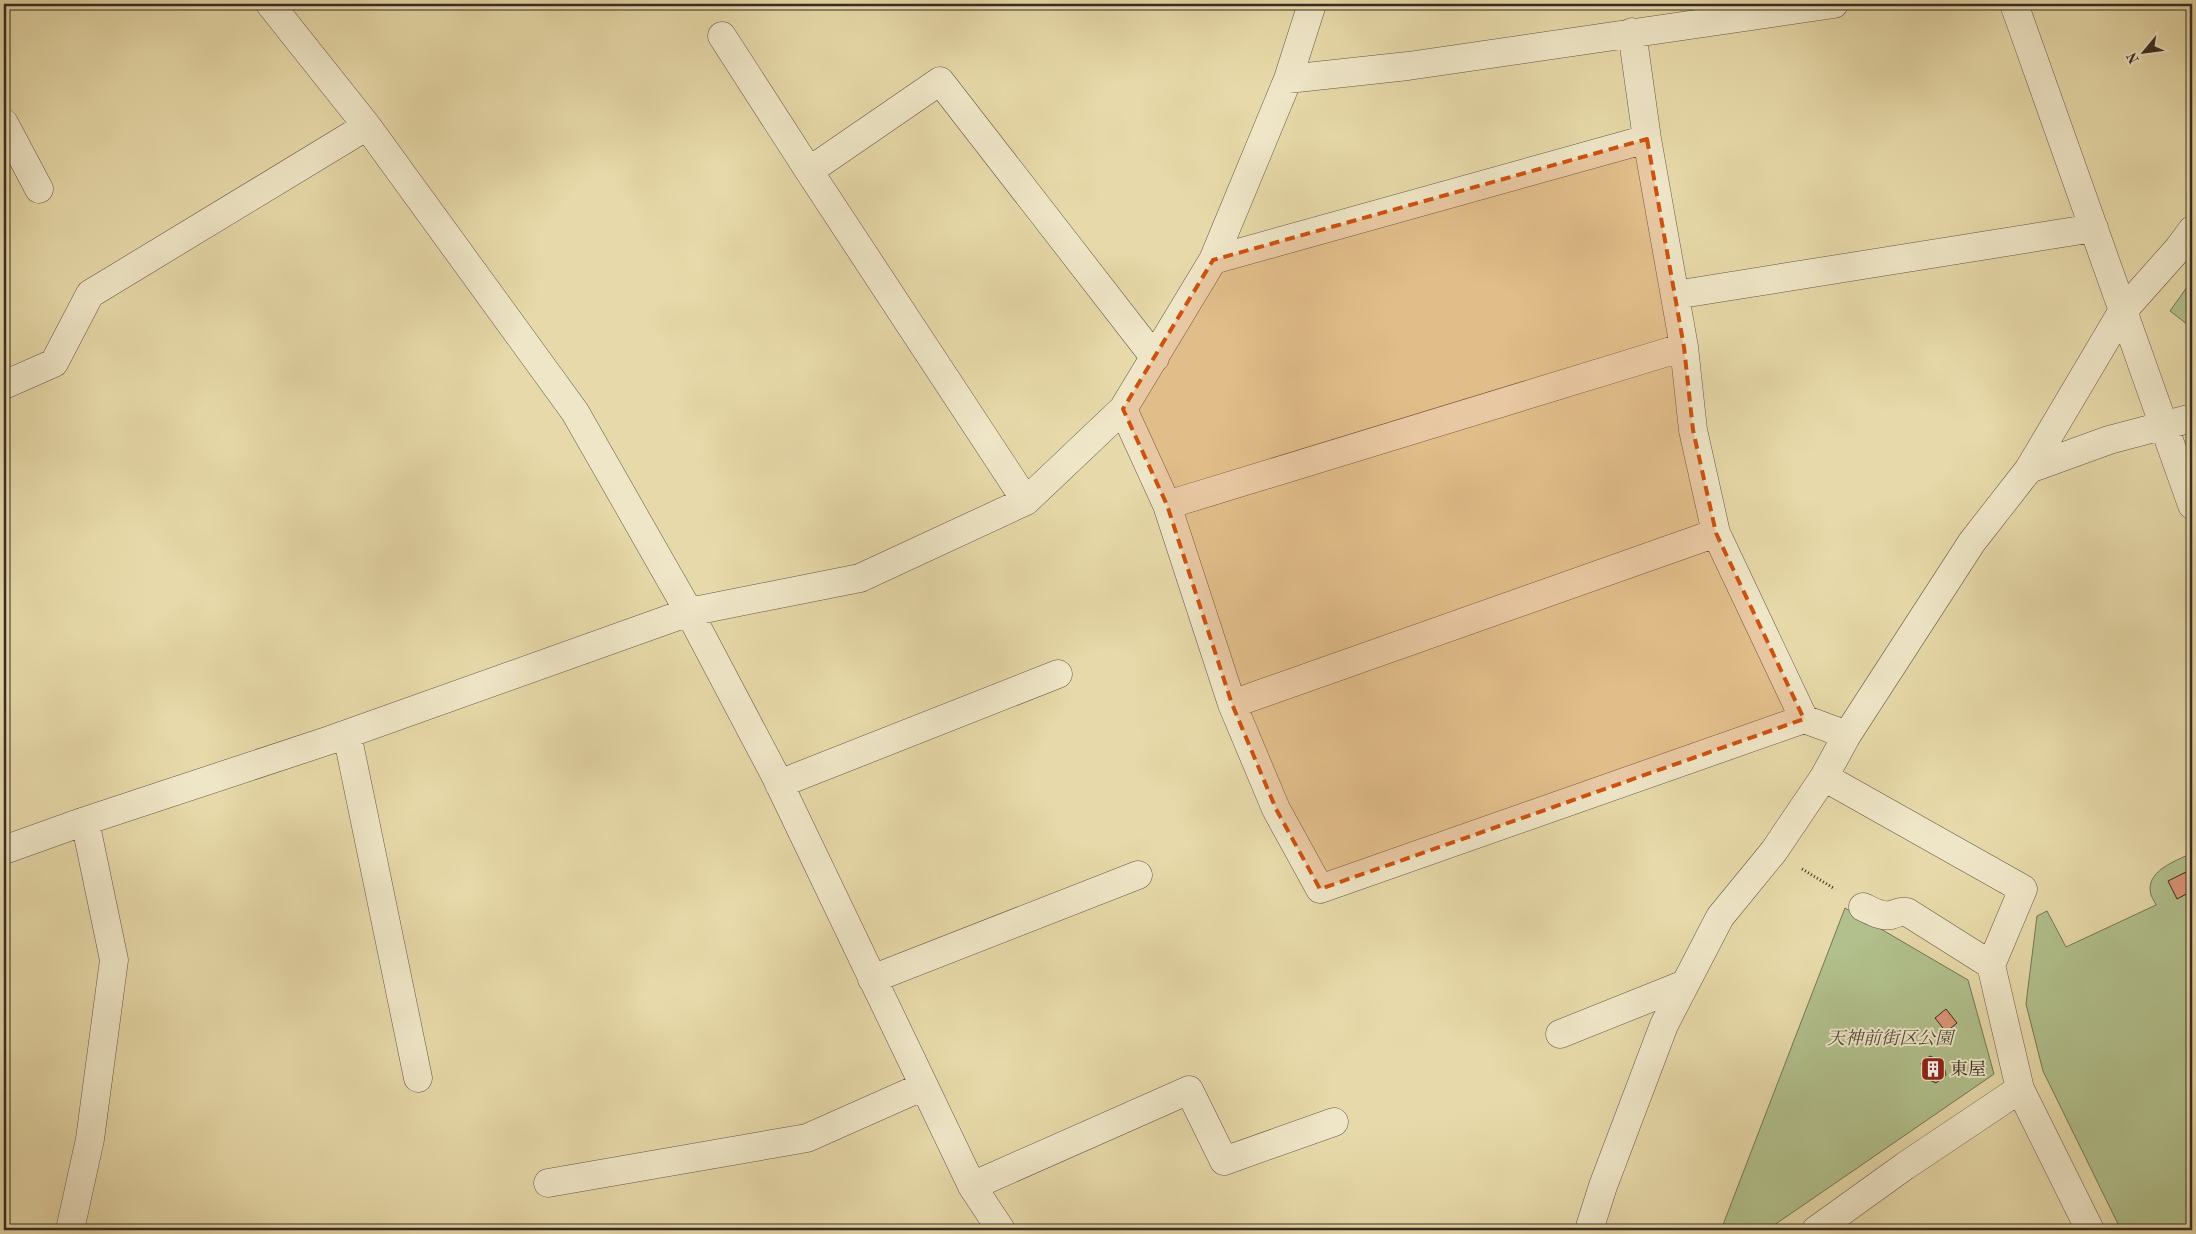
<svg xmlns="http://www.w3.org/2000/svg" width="2196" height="1234" font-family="'Old Standard TT','Noto Serif JP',serif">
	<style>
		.green { fill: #b1c08c; stroke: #747658 }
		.building { fill: #dc9577; stroke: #372c24 }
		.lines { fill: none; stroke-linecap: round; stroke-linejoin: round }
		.minor-casing { stroke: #635745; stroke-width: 29 }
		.path { stroke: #372c24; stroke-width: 3; stroke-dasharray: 1 2.5; stroke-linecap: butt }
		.minor { stroke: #efe6c7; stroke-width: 28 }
		.marked { fill: #cd5210; fill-opacity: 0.2; stroke: #cd5210; stroke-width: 4; stroke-dasharray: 10 6; stroke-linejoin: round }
		.labels { text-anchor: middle; stroke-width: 4; stroke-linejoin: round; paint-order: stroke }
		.park-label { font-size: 18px; font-style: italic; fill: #4f4a39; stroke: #efe6c7 }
		.poi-label { font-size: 18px; fill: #372c24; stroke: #efe6c7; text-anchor: start }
	</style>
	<rect width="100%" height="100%" fill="#e7d9a9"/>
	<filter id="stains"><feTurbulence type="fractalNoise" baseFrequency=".004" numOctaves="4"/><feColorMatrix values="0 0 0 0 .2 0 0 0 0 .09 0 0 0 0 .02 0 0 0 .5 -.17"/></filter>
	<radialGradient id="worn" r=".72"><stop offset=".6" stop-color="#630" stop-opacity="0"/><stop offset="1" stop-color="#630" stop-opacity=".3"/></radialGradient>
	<path class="green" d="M2192,280V328L2170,311Z
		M2192,853V1230H2121L2043,1071L2026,1004L2037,916L2047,911L2066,947L2156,905C2155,902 2152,898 2151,895C2144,871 2176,861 2192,853Z
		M1845,908L1968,980L1994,1074L1767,1230H1721Z"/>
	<path class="building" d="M2192,869V891L2177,899L2168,881Z
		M1946,1009L1957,1023L1946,1032L1935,1018Z
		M1930,1056L1943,1062L1946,1075L1936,1083L1923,1077L1921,1063Z"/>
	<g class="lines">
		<defs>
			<path id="minor" d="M270,4L367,126L575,412L689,612L775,775L972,1186L1001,1230
				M2014,4L2192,505
				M1632,32L1647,139L1684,347L1693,430L1716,533L1804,719L1847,735
				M722,36L809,171L1026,501
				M1288,79L1408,66L1834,4
				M4,123L39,189
				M809,171L940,81L1155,358
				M1213,260L1647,139
				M1675,295L2094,228
				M4,385L54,363L90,294L367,126
				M1123,409L1167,505L1232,704L1276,809L1320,889L1804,719
				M2029,469L2109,440L2192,418
				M1167,505L1684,347
				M1232,704L1716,533
				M347,734L418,1078
				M1824,777L2023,889L1991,965L2020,1089L2090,1230
				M779,784L1058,674
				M4,850L85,821L330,740L689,612L860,578L1026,501L1123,409L1213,260L1288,79L1312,4
				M1863,907C1872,911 1881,917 1891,915C1898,913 1900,911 1907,912L1991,965
				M872,979L1138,875
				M1560,1034L1685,984
				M548,1183L807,1138L924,1086
				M972,1186L1189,1090L1224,1161L1334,1122
				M70,1230L90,1139L114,960L85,821
				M1589,1230L1603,1186L1664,1025L1720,917L1774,851L1824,777L1847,735L1972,542L2029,469L2122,312L2178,249L2192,230
				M1816,1230L1905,1166L2020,1089"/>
		</defs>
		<use href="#minor" class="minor-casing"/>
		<path class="path" d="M1802,869L1835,889"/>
		<use href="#minor" class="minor"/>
	</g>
	<path class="marked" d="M1647,139L1684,347L1693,430L1716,533L1804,719L1320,889L1276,809L1232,704L1167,505L1123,409L1213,260Z"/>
	<defs>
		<symbol id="building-square" viewBox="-11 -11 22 22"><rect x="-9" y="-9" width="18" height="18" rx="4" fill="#8f2418" stroke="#efe6c7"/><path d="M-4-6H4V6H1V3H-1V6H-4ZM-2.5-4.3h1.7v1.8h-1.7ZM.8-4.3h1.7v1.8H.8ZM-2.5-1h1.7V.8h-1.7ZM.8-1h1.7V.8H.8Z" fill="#fff"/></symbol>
	</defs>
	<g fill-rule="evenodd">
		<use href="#building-square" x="1919" y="1055" width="28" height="28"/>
	</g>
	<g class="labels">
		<g class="park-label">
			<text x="1890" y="1044">天神前街区公園</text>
		</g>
		<g class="poi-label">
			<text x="1950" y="1075">東屋</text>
		</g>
	</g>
	<rect width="2196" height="1234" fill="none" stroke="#e7d9a9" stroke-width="20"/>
	<rect x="5" y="5" width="2186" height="1224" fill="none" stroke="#372c24" stroke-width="2.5"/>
	<rect x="10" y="10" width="2176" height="1214" fill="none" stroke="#372c24"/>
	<g transform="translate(2144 52) rotate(241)" stroke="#efe6c7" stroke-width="4" paint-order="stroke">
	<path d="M0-4L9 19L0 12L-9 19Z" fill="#372c24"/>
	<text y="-8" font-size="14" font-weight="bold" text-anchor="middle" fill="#372c24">N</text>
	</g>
	<rect width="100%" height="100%" filter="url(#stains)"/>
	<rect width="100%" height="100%" fill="url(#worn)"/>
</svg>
